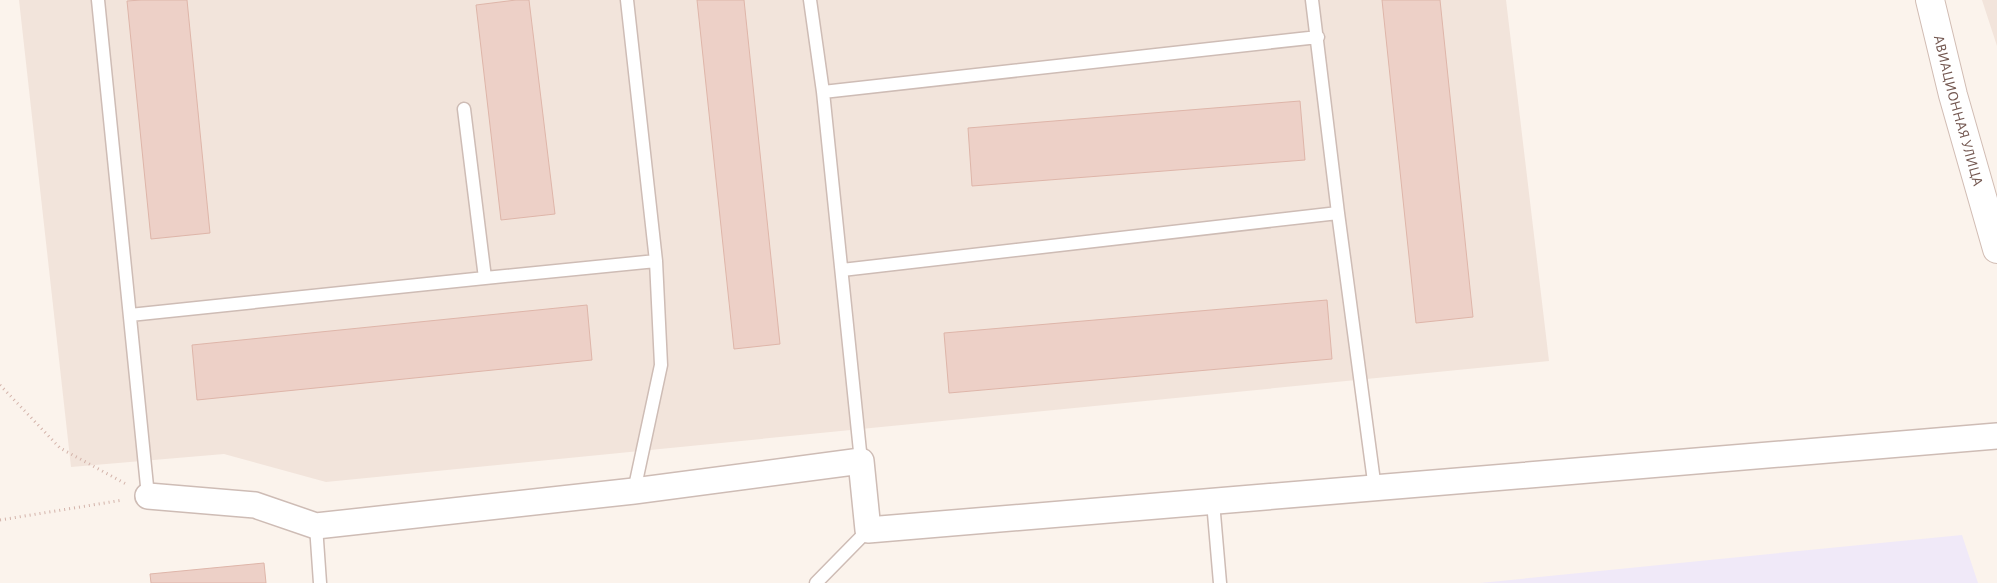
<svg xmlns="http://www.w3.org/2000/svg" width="1997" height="583" font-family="'Alegreya Sans',sans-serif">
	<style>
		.residential { fill: #f2e4db }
		.education { fill: #f0e9f8 }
		.building { fill: #edd0c7; stroke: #deb5a9 }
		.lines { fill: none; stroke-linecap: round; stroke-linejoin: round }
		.lane-casing { stroke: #cebcb5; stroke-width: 15 }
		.street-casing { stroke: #cebcb5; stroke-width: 28 }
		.secondary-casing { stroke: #d1bcb3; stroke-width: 30 }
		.path { stroke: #d3b3aa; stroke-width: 3; stroke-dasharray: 1 4; stroke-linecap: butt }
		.lane { stroke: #fff; stroke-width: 12 }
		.street { stroke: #fff; stroke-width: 25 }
		.secondary { stroke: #fff; stroke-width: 28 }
		.labels { text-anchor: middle; stroke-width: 4; stroke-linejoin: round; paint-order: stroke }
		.street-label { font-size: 15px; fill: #745851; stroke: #fdf8f3 }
	</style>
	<rect width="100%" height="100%" fill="#fbf3ec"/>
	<path class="residential" d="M19,0H1506L1549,361L326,482L224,454L71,467Z
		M1982,0H1997V46Z"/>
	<path class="education" d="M1962,535L1978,583H1480L1809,550Z"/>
	<path class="building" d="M141,0H187L210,233L151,239L127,1Z
		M516,0H529L555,214L501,220L476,5Z
		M697,0H744L780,344L734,349Z
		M1382,0H1440L1473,317L1416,323Z
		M1300,101L1305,160L972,186L968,128Z
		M1327,300L1332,359L949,393L944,333Z
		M587,305L592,360L197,400L192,345Z
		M264,563L266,583H151L150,574Z"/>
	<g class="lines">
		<defs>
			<path id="lane" d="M98,0L148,496
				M627,0L656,261L661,365L634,491
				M810,0L823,92L861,461
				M1312,0L1338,213L1375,489
				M823,92L1318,37
				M464,109L485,278L656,261
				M842,270L1338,213
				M130,315L485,278
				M1213,502L1220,583
				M316,526L320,583
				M816,583L868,530"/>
			<path id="street" d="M148,496L255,505L316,526L634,491L861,461L868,530L1997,436"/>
			<g id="secondary">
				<path id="s1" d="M1930,0L1953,95L1997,249"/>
			</g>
		</defs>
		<use href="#lane" class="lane-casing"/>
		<use href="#street" class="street-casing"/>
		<use href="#secondary" class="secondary-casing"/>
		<path class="path" d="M0,385L60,448L126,484
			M0,520L123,500"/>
		<use href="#lane" class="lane"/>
		<use href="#street" class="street"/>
		<use href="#secondary" class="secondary"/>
	</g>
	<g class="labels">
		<g class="street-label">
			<text dy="5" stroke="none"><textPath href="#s1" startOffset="114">АВИАЦИОННАЯ УЛИЦА</textPath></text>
		</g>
	</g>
</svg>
